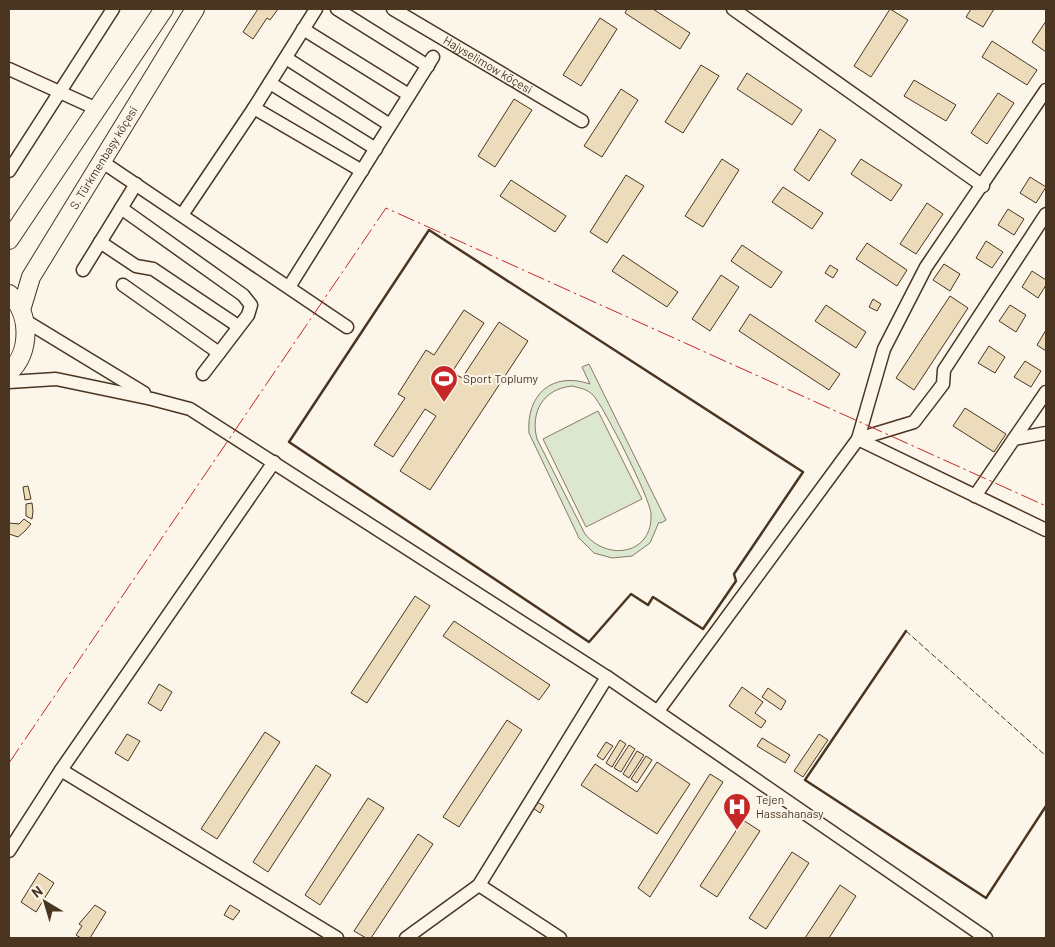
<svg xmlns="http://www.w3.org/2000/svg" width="1055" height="947" font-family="Barlow,sans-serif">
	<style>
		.green { fill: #dce7d0; stroke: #887966; fill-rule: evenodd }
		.building { fill: #ecdcbc; stroke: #4a3520 }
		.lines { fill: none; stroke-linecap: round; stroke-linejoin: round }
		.minor-casing { stroke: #4a3520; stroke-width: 15 }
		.highway-casing { stroke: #4a3520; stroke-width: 20 }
		.minor { stroke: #fbf6e9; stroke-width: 12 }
		.highway { stroke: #fbf6e9; stroke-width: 18 }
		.fence { stroke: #4a3520; stroke-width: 1; stroke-dasharray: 6 2.5; stroke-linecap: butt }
		.wall { stroke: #4a3520; stroke-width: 2.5 }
		.power { stroke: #c62828; stroke-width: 1; stroke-dasharray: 18 4 2.5 4; stroke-linecap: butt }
		.labels { text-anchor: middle; stroke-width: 4; stroke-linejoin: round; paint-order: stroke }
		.street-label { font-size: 12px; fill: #4a3520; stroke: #fbf6e9 }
		.poi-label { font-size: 12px; fill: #4a3520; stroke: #fbf6e9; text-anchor: start }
	</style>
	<rect width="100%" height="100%" fill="#fbf6e9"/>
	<path class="green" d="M589,364L666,520L661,523L659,522L650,543L632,556L612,558L594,553L579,538L529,433C526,395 552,371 590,384L582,367ZM572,386C580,388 587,389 593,395C603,405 651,500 651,514C653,554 608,562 585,534L537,439C530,412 543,389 572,386Z
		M598,411L642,499L586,527L543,439Z"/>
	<path class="building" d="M258,9H278L270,20L267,18L253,39L243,32Z
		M627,9H653L690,33L680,49L625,13Z
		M890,9L908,20L871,77L854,66Z
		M971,9H994L983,27L966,17Z
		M600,18L617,29L581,86L563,75Z
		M1046,21V52L1032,42Z
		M992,41L1037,70L1027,85L982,57Z
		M701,65L719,76L683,133L665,122Z
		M747,73L802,110L792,125L737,89Z
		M914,80L956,105L946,121L904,96Z
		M621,89L638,100L602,157L584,146Z
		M998,93L1014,103L987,144L971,133Z
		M514,99L532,110L495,167L478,156Z
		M820,129L836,140L809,181L794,170Z
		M722,159L739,170L703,227L685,216Z
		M861,159L902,185L891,201L851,174Z
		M626,175L644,186L607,243L590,232Z
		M1030,177L1046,187L1036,203L1020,193Z
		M511,180L566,216L555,232L500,196Z
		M783,187L823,213L812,229L772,202Z
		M927,203L943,214L916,254L900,244Z
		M1008,209L1024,219L1014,235L998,225Z
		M986,241L1003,252L992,268L976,258Z
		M867,243L907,270L897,286L856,259Z
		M742,245L782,272L771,288L731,261Z
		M623,255L678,292L667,307L612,271Z
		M944,264L960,274L950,291L933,280Z
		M830,265L838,270L833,278L825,273Z
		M1032,271L1046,280V285L1038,298L1022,287Z
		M721,275L739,287L710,331L692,319Z
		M950,296L968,308L914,390L896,378Z
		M873,299L881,304L877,311L869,307Z
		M826,305L866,332L856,348L815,321Z
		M1010,305L1026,315L1016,332L999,321Z
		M464,310L484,323L452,372L462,378L499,322L528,341L430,490L400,471L436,416L425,409L393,457L374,445L405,398L398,394L426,350L434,355Z
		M750,314L840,374L829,390L739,331Z
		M1046,330V351L1037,345Z
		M989,346L1005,357L995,373L978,363Z
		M1025,361L1041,371L1031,387L1014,377Z
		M965,408L1006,434L994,452L953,426Z
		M28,486L31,499L25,500L23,487Z
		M32,503L33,511L32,519L26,516V504Z
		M24,519L31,524L25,531L18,537L9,534V523L19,524Z
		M415,596L430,606L367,703L351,693Z
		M454,621L550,685L539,700L443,636Z
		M159,684L172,692L161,711L148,703Z
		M742,687L763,702L755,713L766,721L761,728L729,706Z
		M768,688L786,701L781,710L762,697Z
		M507,720L522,730L459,827L443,817Z
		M265,732L280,742L217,839L201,829Z
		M127,734L140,741L128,761L115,753Z
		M819,734L828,740L803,777L794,771Z
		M762,738L790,755L785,763L757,746Z
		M620,740L626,744L612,767L606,763Z
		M606,742L613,746L603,760L597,756Z
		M629,745L635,749L621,772L614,768Z
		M637,751L644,755L629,778L623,774Z
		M646,756L652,760L637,783L631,779Z
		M657,762L690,784L657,834L581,785L595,764L637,792Z
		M316,765L331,775L268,872L253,862Z
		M710,774L723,782L650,897L638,888Z
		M368,798L384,808L320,905L305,895Z
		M537,802L544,806L540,813L533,808Z
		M743,820L760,831L717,897L700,886Z
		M418,834L433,844L371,938H366L354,931Z
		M792,852L809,863L766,929L749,918Z
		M39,873L54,883L36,912L21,902Z
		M840,885L856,896L829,938H805Z
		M95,905L106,912L90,938H81L76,935L82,926L79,924Z
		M230,905L240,911L233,920L224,915Z"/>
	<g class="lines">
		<defs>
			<g id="minor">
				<path d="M337,9L428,66"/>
				<path id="s1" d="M393,9L582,121"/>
				<path d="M733,9L983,186"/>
				<path d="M303,29L409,95"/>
				<path d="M286,58L390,125"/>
				<path d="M9,69L97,109"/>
				<path d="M270,83L376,149"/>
				<path d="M254,108L362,171"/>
				<path d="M101,161L347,327"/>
				<path d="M9,171L113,9"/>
				<path d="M121,208L243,295L251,305L248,315L203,374"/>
				<path d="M182,215L254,108L316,9"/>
				<path d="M100,242L136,266L153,269L238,326"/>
				<path d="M83,270L136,184"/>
				<path d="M123,285L219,353"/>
				<path d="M289,287L433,57"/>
				<path d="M24,320L144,393"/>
				<path d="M9,382L56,379L152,399L190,409L607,677L986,938"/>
				<path d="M858,439L914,422L943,384L944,370L1046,214"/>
				<path d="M858,439L1046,530"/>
				<path d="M1014,439L1046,433"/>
				<path d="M975,496L1046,392"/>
				<path d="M658,711L858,439L884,349L926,267L1046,90"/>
				<path d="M61,770L337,938"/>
				<path d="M9,851L61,770L274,462"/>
				<path d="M406,938L479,885"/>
				<path d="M560,938L479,885L607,677"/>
			</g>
			<g id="highway">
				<path d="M9,240L164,9"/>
				<path d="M9,294C31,312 31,354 9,372"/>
				<path id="s2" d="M21,310L31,277L195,9"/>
			</g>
		</defs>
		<use href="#minor" class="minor-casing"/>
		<use href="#highway" class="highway-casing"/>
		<use href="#minor" class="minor"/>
		<use href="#highway" class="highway"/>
		<path class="fence" d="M906,631L1046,756"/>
		<path class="wall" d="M429,230L803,472L734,574L736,581L703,629L653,597L648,605L631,594L589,642L289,442Z
			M906,631L805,780L986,898L1046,806"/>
		<path class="power" d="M9,763L386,208L1046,506"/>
	</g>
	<defs>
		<symbol id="stadium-pin" viewBox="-11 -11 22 30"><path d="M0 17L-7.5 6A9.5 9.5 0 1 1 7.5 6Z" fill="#c62828" stroke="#fbf6e9"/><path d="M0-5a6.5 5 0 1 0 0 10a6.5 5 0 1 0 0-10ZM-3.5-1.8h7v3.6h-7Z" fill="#fff"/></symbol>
		<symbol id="hospital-pin" viewBox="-11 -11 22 30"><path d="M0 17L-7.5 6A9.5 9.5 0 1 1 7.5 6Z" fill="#c62828" stroke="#fbf6e9"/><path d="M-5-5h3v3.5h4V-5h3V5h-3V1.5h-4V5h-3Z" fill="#fff"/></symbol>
	</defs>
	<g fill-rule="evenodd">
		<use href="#stadium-pin" x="428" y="363" width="32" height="43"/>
		<use href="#hospital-pin" x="721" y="791" width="32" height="43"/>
	</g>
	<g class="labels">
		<g class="street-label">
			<text dy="4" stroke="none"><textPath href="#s1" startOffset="110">Hajyselimow köçesi</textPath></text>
			<text dy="4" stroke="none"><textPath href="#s2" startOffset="174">S. Türkmenbaşy köçesi</textPath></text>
		</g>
		<g class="poi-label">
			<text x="463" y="383">Sport Toplumy</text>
			<text x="756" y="804">Tejen<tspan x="756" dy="14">Hassahanasy</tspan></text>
		</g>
	</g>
	<rect width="1055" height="947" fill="none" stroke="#4a3520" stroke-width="20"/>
	<g transform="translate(45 902) rotate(322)" stroke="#fbf6e9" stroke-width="4" paint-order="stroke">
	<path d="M0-4L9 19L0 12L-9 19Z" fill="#4a3520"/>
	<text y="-8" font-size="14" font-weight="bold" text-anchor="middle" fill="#4a3520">N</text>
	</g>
</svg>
